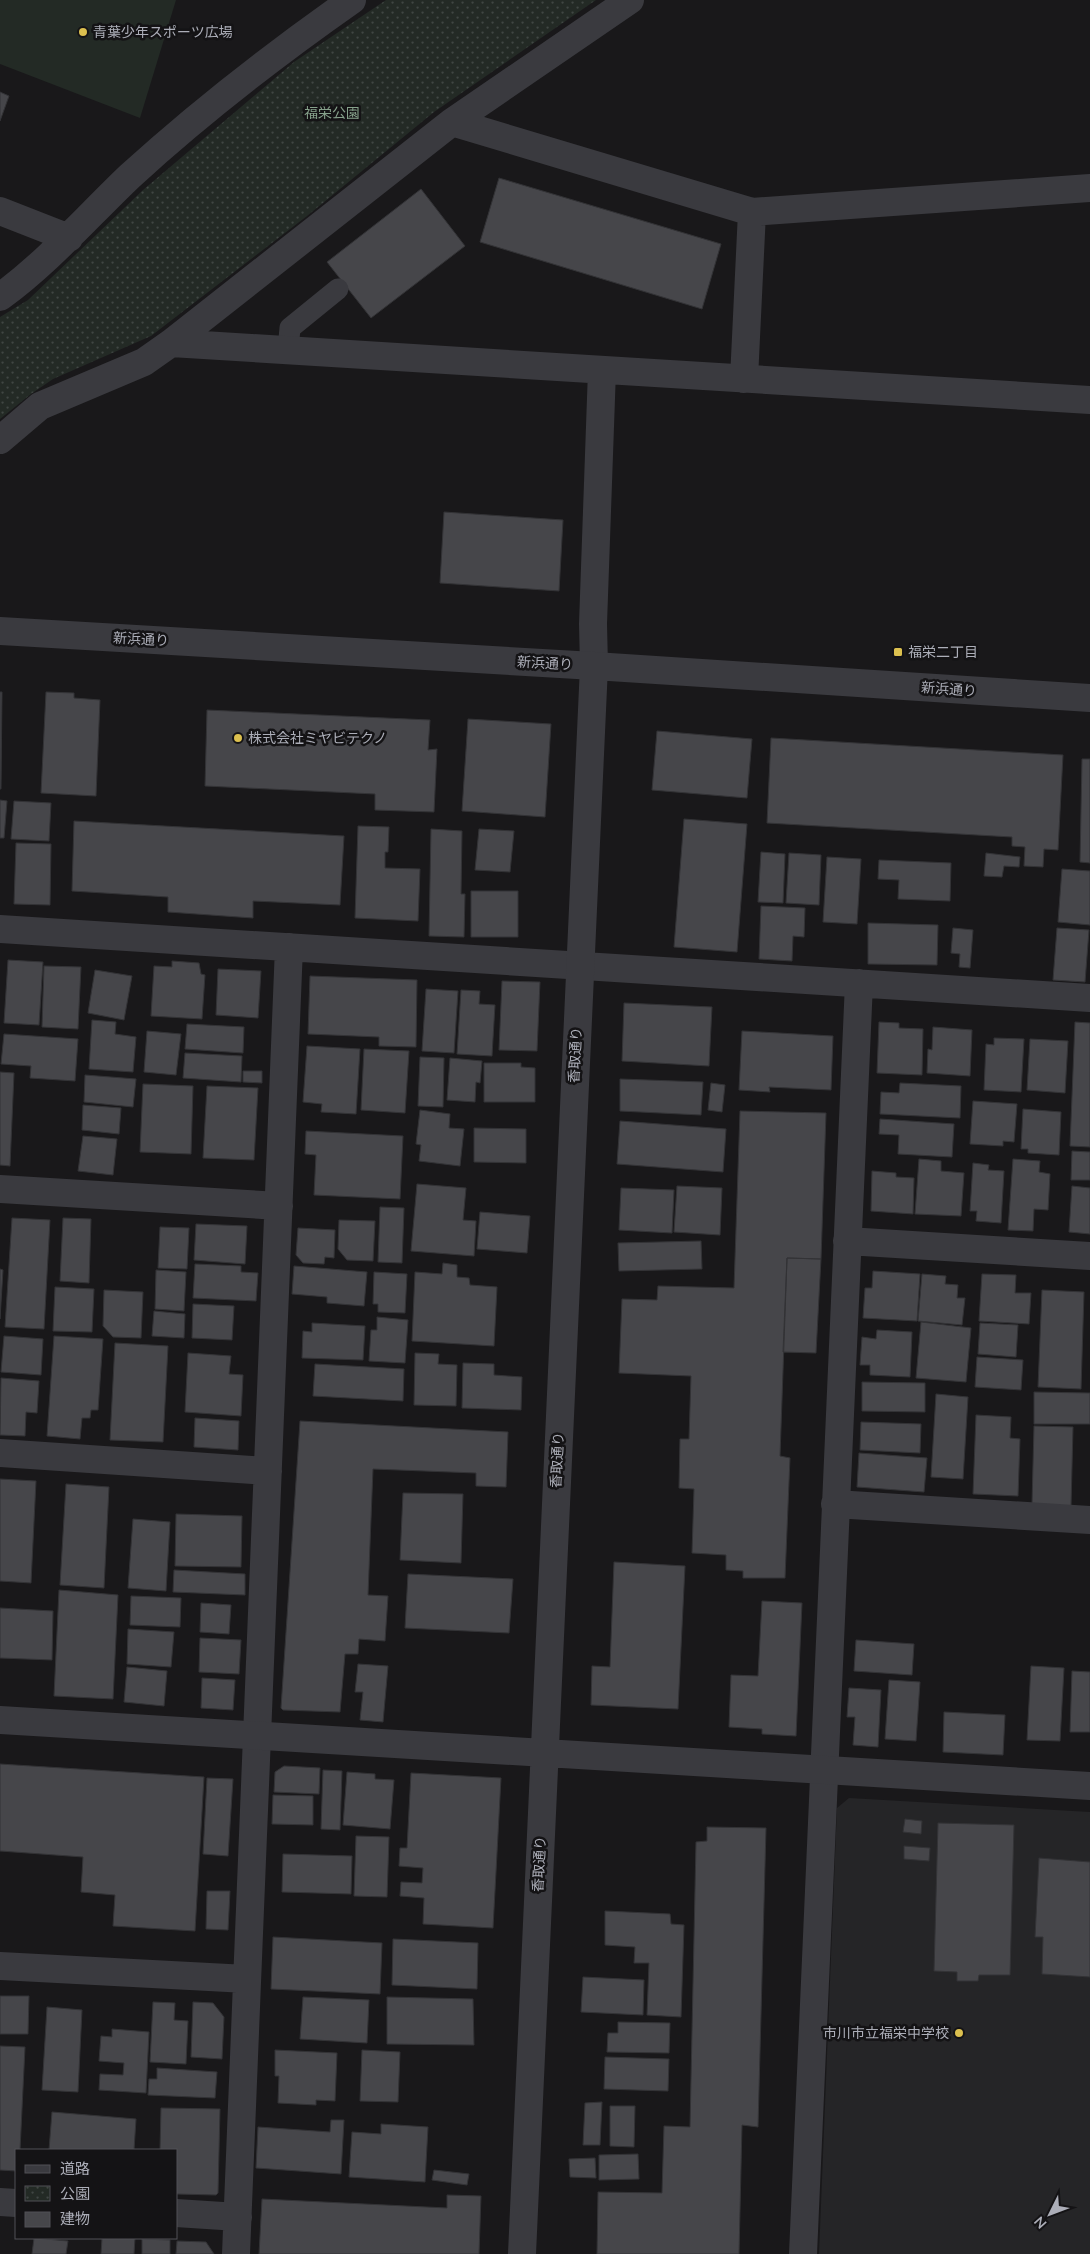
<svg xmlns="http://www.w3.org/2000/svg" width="1090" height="2254" font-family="Mulish,'Noto Sans JP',sans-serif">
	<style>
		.built { fill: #252527 }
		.grass { fill: #232a25 }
		.park { fill: url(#park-dots) }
		.building { fill: #46464a; stroke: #333336 }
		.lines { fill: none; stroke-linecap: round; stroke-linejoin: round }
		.service { stroke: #3a3a3f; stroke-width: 21 }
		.minor { stroke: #3a3a3f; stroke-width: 28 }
		.tertiary { stroke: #3a3a3f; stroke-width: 28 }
		.poi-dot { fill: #dcc04f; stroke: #141315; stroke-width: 2 }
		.labels { text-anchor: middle; stroke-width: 5; stroke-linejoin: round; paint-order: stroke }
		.poi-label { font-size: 14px; fill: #acaeb8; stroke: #141315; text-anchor: start }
		.park-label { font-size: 14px; fill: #86a18b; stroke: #141315 }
		.street-label { font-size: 14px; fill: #acaeb8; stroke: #141315 }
	</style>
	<defs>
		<pattern id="park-dots" width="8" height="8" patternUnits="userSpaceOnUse" patternTransform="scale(1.25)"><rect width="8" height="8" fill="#232a25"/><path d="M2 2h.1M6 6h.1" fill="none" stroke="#404643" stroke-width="1.8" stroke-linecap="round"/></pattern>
	</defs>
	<rect width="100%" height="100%" fill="#19181a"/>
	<path class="built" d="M849,1798L1090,1812V2254H819L837,1808Z"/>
	<path class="grass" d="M0,0H176L140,118L0,64Z"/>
	<path class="park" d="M386,0H596L434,112L307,216L151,336L53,379L31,394L0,419V317L28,300L143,190L294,62Z"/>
	<path class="building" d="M0,92L9,96L0,121Z
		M499,178L721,244L702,309L480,242Z
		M421,189L465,246L371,318L327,262Z
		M444,512L563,520L559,591L440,583Z
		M0,692H2L1,789H0Z
		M46,692L74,693V698L100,700L96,796L41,793Z
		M207,710L430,720L428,750L437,749L434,812L375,810V794L205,786Z
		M468,719L551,724L545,817L462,811Z
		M657,731L752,739L747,798L652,790Z
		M771,738L1063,755L1058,850L1044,849L1043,867L1024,866L1025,847L1012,846V837L767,823Z
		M1082,759H1090V863L1080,862Z
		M0,800L7,801L4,838H0Z
		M14,801L51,803L49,841L11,839Z
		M684,819L747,824L737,952L674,947Z
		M74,821L344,836L340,905L253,901V918L168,912V897L72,891Z
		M358,826L389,827L388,852H385V868L420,869L418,921L355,918Z
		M431,829L462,831L461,894H465L464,937L429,936Z
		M479,829L514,831L510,872L475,870Z
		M16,843L51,844L50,905L14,904Z
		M761,852L785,854L783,903L758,902Z
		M789,853L821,855L819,905L786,903Z
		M986,853L1020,857L1019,867L1004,866L1002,877L984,876Z
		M827,857L861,859L857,924L823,922Z
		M879,860L951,863L950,901L898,899L899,880L878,879Z
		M1062,869L1090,871V925L1058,922Z
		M471,891H518V937H471Z
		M761,906L805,908L804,937L793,936L792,961L759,959Z
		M868,923L938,925L937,965L868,964Z
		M953,928L973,930L970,968L959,967L960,954L951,953Z
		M1057,928L1089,930L1085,982L1053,980Z
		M8,960L43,962L39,1025L4,1023Z
		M172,961L199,963L201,974L205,975L202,1019L151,1016L154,966L172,967Z
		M44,966L81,967L78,1029L42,1027Z
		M218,969L261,971L258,1018L216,1015Z
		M95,970L132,976L124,1020L88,1013Z
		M310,976L417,980L416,1047L379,1046V1037L308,1034Z
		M502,981L540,982L537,1051L499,1050Z
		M426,989L458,991L454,1053L422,1051Z
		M461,990L480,991L479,1004L495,1005L492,1056L457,1054Z
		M624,1003L712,1007L709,1066L622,1061Z
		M92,1020L116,1022L115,1034L136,1037L133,1072L89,1069Z
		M879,1022L899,1023V1028L923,1029L922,1075L877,1073Z
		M1075,1022L1090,1023V1147L1070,1146Z
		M187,1024L244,1027L243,1053L185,1049Z
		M933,1027L972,1030L970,1076L927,1073L928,1049L932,1050Z
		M147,1031L181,1034L176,1075L144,1072Z
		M742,1031L833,1036L831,1090L769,1087L770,1092L739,1090Z
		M4,1034L78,1039L75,1081L30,1078L31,1066L1,1064Z
		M994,1038L1024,1039L1021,1092L984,1090L986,1044L994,1045Z
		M1030,1039L1068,1041L1065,1093L1027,1090Z
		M307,1046L360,1049L356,1114L321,1112L322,1104L303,1102Z
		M364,1049L409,1051L405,1113L361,1110Z
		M185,1053L242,1056L241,1082L183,1078Z
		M420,1057L444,1058L443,1107L418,1106Z
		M450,1058L482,1061L480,1083L476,1082L475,1102L447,1100Z
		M484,1063H521V1067L535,1068V1102H484Z
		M243,1071H262V1083L243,1082Z
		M0,1072L14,1073L10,1166L0,1165Z
		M85,1075L136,1079L133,1107L84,1102Z
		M620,1079L703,1082L701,1115L620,1111Z
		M711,1083L725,1085L722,1112L708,1110Z
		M900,1083L961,1086L960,1118L880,1114L881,1092L899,1093Z
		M143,1084L193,1086L191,1154L140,1152Z
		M207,1086L258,1088L254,1160L203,1158Z
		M973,1101L1017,1104L1014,1142L1003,1141V1146L970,1144Z
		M83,1105L121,1108L119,1134L82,1130Z
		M1023,1109L1061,1112L1059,1155L1028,1153V1149H1021Z
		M420,1110L450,1114L449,1128L464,1129L460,1166L419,1161L421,1145L416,1144Z
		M740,1111L826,1113L821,1259L787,1258L780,1456L790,1458L785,1578H743V1571L726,1570V1555L692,1553L694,1489L679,1488L680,1439H689L691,1376L619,1373L622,1299L657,1300L658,1286L734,1288Z
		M880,1119L954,1124L952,1157L898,1154L899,1135L879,1134Z
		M620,1121L726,1129L723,1172L617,1164Z
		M474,1128L526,1129V1163L474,1162Z
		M306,1131L403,1136L400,1199L314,1195L316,1155L305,1154Z
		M83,1136L117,1139L113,1175L78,1171Z
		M1072,1151L1090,1152V1180H1071Z
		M919,1159L941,1161V1171L964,1173L961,1216L915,1214Z
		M1013,1159L1040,1161L1039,1172L1050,1174L1048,1210L1034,1209L1033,1231L1008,1230Z
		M973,1163L989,1165L988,1170L1004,1171L1001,1223L976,1221L977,1211H970Z
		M872,1171L896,1173V1177L914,1178L913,1214L871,1211Z
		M417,1184L466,1188L463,1220L476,1221L474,1256L411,1251Z
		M677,1186L722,1188L720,1235L674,1232Z
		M1072,1186L1090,1188V1234L1069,1232Z
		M621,1188L674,1190L672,1233L619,1230Z
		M380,1207L404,1208L402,1263L378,1262Z
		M480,1212L530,1216L527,1253L477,1249Z
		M12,1218L50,1220L44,1329L5,1327Z
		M63,1218L91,1219L89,1283L60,1281Z
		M339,1220L375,1221L373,1261L347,1260L338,1249Z
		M196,1224L247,1226L245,1264L194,1260Z
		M160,1227L189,1228L187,1269L158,1268Z
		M298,1228L335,1230L334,1258L325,1257L324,1264L303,1263L296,1255Z
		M701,1241L702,1269L619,1271L618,1243Z
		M787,1258L821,1259L816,1353L783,1352Z
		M443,1263L457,1265V1277L469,1278L470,1285L497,1287L494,1346L412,1341L415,1272L442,1274Z
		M195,1264L241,1266V1272L258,1273L256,1301L193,1298Z
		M294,1266L367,1272L364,1306L327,1303V1297L292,1294Z
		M0,1269L3,1270L0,1319Z
		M156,1270L186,1272L184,1311L155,1309Z
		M873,1271L920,1274L917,1321L863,1318L865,1288H872Z
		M374,1272L407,1274L405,1313L378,1312V1304H373Z
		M922,1274L946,1276L945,1284L958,1285L957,1298H965L962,1325L918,1321Z
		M982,1274L1016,1275L1015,1293H1031L1029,1324L979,1321Z
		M55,1287L94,1289L92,1332L53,1331Z
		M104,1290L143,1292L141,1338L113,1337L103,1326Z
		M1042,1290L1084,1292L1081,1389L1038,1387Z
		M193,1304L234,1306L232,1340L192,1338Z
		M154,1311L185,1314L184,1338L152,1336Z
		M377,1317L408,1320L405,1363L369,1361L371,1330H377Z
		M921,1322L971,1328L966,1382L916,1378Z
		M312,1323L365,1326L363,1360L302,1358L303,1331L312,1332Z
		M980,1323L1018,1325L1016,1357L978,1354Z
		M877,1330L912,1332L910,1377L870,1375V1365H860L862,1337L876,1339Z
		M4,1336L43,1339L41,1375L1,1372Z
		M54,1336L103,1339L98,1410H91L90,1418H82L80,1439L47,1436Z
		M115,1343L168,1346L163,1442L110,1440Z
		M188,1353L231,1356L229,1374L243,1375L241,1416L185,1412Z
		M415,1353L439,1354L438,1364L457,1365L456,1406L414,1405Z
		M977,1357L1023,1360L1021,1390L975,1387Z
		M463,1363L494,1364V1375L522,1377L521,1410L462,1408Z
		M315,1364L404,1369L403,1401L313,1396Z
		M1,1378L39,1381L37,1413L26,1412L25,1436L0,1435Z
		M862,1382L925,1383V1412L862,1411Z
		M1034,1392L1090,1393V1424H1034Z
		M936,1394L968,1397L963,1479L931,1477Z
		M976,1415L1011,1417L1010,1438L1020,1439L1018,1496L973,1494Z
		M195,1418L239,1421L238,1450L194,1447Z
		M300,1421L508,1432L506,1487L476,1486V1473L373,1469L368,1595L388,1596L385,1641L359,1639L358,1654H345L340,1712L283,1710L281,1708Z
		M861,1422L921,1424L920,1453L860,1450Z
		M1034,1426L1073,1427L1071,1506L1032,1504Z
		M859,1453L927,1458L924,1492L857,1487Z
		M0,1479L36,1481L31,1583L0,1581Z
		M66,1484L109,1487L104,1588L60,1585Z
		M403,1493L463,1494L461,1563L400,1560Z
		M176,1514L242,1516L241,1567L175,1566Z
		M133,1519L170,1522L166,1591L128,1588Z
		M614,1562L685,1566L678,1709L591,1705L592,1666L610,1667Z
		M174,1570L245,1574V1595L173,1592Z
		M408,1574L513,1579L509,1633L405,1628Z
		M59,1590L118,1595L113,1699L54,1696Z
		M131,1596L181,1598L180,1627L130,1625Z
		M762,1601L802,1603L796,1736L762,1734V1729L729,1727L731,1675L758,1676Z
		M201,1603L231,1605L229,1634L200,1632Z
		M0,1608L53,1611L52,1660L0,1658Z
		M128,1629L174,1632L171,1667L127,1664Z
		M200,1638L241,1640L239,1674L199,1672Z
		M856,1640L914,1644L912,1675L854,1671Z
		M358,1664L388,1666L383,1722L360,1720L363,1692H355Z
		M1031,1666L1064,1668L1060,1741L1027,1740Z
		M127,1667L167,1671L164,1706L124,1702Z
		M1072,1671L1090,1672V1732H1070Z
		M202,1678L235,1680L233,1710L201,1708Z
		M889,1680L920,1682L916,1741L885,1739Z
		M849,1688L881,1690L878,1747L853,1745L855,1717H847Z
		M944,1712L1005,1715L1003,1755L943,1752Z
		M0,1764L204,1777L195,1931L113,1926L115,1895L81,1892L83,1857L0,1851Z
		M284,1766L320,1768L319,1794L274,1792L275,1772Z
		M323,1770L342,1771L340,1830L321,1829Z
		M347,1772L375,1774V1779L394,1780L390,1829L343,1825Z
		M411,1773L501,1778L493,1928L423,1924L424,1898L400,1896L401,1882L422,1883L423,1868L399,1866L400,1848H407Z
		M207,1778L233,1779L228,1856L203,1854Z
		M273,1795L313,1796V1825L272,1824Z
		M905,1819L922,1821L921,1834L903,1832Z
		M938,1823L1014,1825L1010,1975H979L978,1981H957V1972L934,1971Z
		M707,1827L766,1828L758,2127L742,2125L739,2254H597L598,2192L662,2193L664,2126L690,2127L696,1842L707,1841Z
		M356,1836L389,1837L387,1897L354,1896Z
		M904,1846L930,1848L929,1861L904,1859Z
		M283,1854L352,1856L351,1894L282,1892Z
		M1039,1858L1090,1862V1977L1042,1974L1043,1937H1035Z
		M207,1891H230L228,1930L206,1929Z
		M605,1911L670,1914L671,1924L684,1925L681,2017L647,2015L649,1963H634L635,1947L605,1945Z
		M273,1937L382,1943L380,1994L271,1989Z
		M393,1939L478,1943L477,1989L392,1985Z
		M583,1977L644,1980L643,2015L581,2012Z
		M0,1996H29L28,2034H0Z
		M303,1997L369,2000L367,2043L300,2039Z
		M387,1997L473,1999L474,2045L387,2044Z
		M153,2002L175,2003L174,2020L188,2021L186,2064L150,2062Z
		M193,2002L213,2003L224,2017L222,2059L191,2057Z
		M47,2007L82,2010L78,2092L42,2090Z
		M618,2022L670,2023L669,2053L607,2052L608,2033H618Z
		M112,2029L149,2032L146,2093L99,2090L100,2074L123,2075L124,2063L99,2061L101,2036L112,2037Z
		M0,2046L25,2047L20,2150H16V2171L0,2170Z
		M275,2050L337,2053L335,2101L316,2100V2105L278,2103L279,2076H275Z
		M362,2050L400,2052L398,2102L360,2101Z
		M605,2057L669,2059L668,2091L604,2089Z
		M157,2068L217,2072L215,2098L148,2095L149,2079H157Z
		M602,2102L600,2145H583L585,2103Z
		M610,2106H635L634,2147L610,2146Z
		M161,2108L220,2109L218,2193L216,2195L176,2194V2150H160Z
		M52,2112L136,2119L134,2150H49Z
		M331,2120H344L341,2174L256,2168L258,2127L330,2132Z
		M381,2124L428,2127L425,2182L349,2177L352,2132L381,2134Z
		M638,2154L639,2179L599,2180V2155Z
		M595,2158L596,2178L570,2177L569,2159Z
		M434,2170L469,2174L467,2185L432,2180Z
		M447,2195L481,2196L479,2254H259L262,2199L447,2208Z
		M34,2238L68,2241L66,2254H32Z
		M102,2238H135L134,2254H101Z
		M142,2239L170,2240V2254H142Z
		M177,2241L206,2242L214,2254H176Z"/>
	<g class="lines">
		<path class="service" d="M288,350L290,328L338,289"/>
		<path class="minor" d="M452,122L752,212L1090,188
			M0,211L69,238
			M0,297C48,262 87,217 130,176C200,112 275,54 352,0
			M171,343L1090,400
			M744,379L752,212
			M0,440L40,406L144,362L171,343L452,122L630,0
			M594,666L593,624L602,370
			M0,929L1090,998
			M0,1189L279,1206
			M847,1241L1090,1256
			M0,1453L268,1471
			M835,1504L1090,1520
			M0,1966L247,1979
			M0,2202L16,2203
			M176,2213L238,2217
			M236,2254L289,947
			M803,2254L859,983"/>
		<path class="tertiary" d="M0,631L594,666L1090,698
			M0,1720L1090,1786
			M522,2254L594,666"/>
	</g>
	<g class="poi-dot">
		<circle cx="83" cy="32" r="5"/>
		<rect x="893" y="647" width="10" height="10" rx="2.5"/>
		<circle cx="238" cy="738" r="5"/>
		<circle cx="959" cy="2033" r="5"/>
	</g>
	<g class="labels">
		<g class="poi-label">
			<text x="93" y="37">青葉少年スポーツ広場</text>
			<text x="908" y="657">福栄二丁目</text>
			<text x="248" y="743">株式会社ミヤビテクノ</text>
			<text x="949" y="2038" text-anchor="end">市川市立福栄中学校</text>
		</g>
		<g class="park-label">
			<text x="332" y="118">福栄公園</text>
		</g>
		<g class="street-label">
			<text transform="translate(141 639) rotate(3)" y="5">新浜通り</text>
			<text transform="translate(545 663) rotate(3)" y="5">新浜通り</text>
			<text transform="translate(949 689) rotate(4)" y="5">新浜通り</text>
			<text transform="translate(575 1055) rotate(-87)" y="5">香取通り</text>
			<text transform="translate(557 1460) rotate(-87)" y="5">香取通り</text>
			<text transform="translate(539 1864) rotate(-87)" y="5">香取通り</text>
		</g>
	</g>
	<rect x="15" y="2149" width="162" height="90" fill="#141315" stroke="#515156"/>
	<rect x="25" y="2165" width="25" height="8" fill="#3a3a3f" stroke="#515156"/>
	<text x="60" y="2174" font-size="15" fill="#acaeb8">道路</text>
	<rect x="25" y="2186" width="25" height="15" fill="url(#park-dots)" stroke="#515156"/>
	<text x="60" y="2199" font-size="15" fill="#acaeb8">公園</text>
	<rect x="25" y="2212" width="25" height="15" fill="#46464a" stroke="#515156"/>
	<text x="60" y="2224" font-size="15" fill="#acaeb8">建物</text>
	<g transform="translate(1050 2214) rotate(228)" stroke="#141315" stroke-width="4" paint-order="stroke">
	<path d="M0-4L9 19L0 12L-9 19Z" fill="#acaeb8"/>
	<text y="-8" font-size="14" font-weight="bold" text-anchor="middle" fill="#acaeb8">N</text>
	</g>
</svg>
